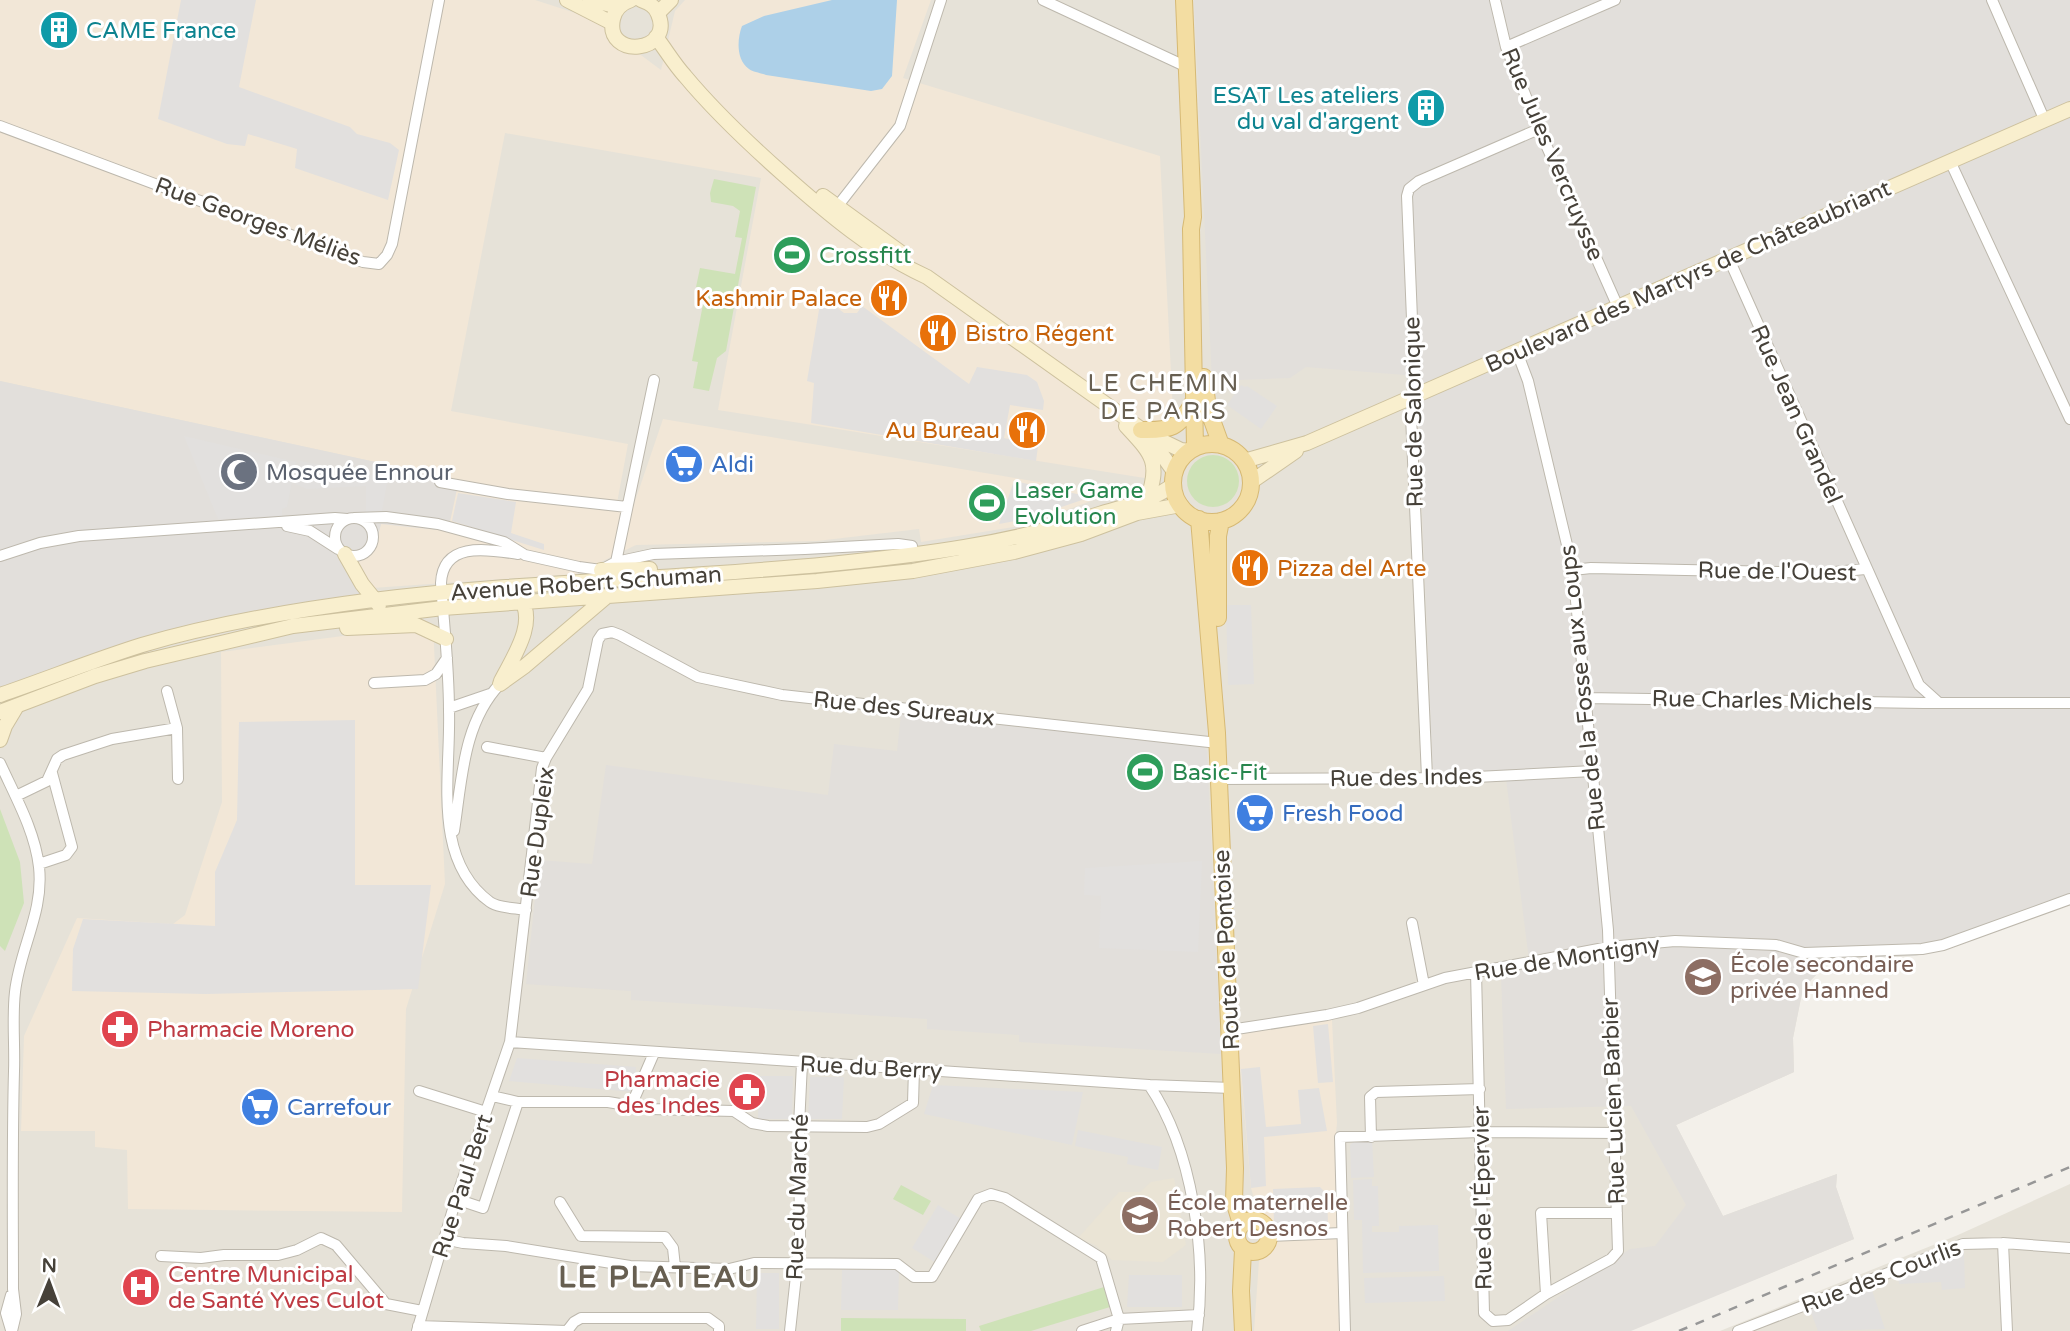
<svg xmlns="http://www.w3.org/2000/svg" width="2070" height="1331" font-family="'Varela Round',sans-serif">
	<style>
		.residential { fill: #e6e2d8 }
		.commercial { fill: #f2e7d7 }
		.industrial { fill: #e2dfdb }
		.education { fill: #eae4d5 }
		.green { fill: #cee2b7 }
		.parking { fill: #e2e0de }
		.water { fill: #add0e8 }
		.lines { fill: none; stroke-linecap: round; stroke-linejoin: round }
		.street-casing { stroke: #bdb8ad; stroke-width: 12 }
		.secondary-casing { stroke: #cdc19e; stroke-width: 16 }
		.primary-casing { stroke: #d6b974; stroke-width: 18 }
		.street { stroke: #fff; stroke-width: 10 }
		.secondary { stroke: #f9efce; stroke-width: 14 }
		.primary { stroke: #f3dda2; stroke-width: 16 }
		.rail { stroke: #979797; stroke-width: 2.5; stroke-dasharray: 9 9; stroke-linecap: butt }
		.labels { text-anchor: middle; stroke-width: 6; stroke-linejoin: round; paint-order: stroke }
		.culture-label { font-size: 23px; fill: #0d838f; stroke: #fff; text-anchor: start }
		.street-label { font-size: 23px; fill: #464139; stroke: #fff }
		.leisure-label { font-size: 23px; fill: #27864d; stroke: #fff; text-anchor: start }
		.food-label { font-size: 23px; fill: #c56008; stroke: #fff; text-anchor: end }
		.shop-label { font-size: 23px; fill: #366cbe; stroke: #fff; text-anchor: start }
		.worship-label { font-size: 23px; fill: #5b616d; stroke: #fff; text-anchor: start }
		.education-label { font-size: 23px; fill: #785e54; stroke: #fff; text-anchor: start }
		.health-label { font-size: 23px; fill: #be3a42; stroke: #fff; text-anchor: start }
		.neighbourhood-label { font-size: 24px; letter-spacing: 2px; fill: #675f51; stroke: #fff }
		.district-label { font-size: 30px; font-weight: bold; letter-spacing: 2px; fill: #675f51; stroke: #fff }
	</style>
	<rect width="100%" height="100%" fill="#f3f0ea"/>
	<path class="residential" d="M0,0H2070L1939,951L1914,956L1832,959L1803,988L1793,1038L1794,1072L1676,1125L1723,1216L1837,1174L1836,1187L1854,1239L1628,1331H0Z
		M2070,1184V1331H1720L1958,1235Z"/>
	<path class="commercial" d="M0,0H535L591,18L661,70L675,11L685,0H931L903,78L1160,156L1173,412L1157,480L718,410L761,178L505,133L451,411L628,444L617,503L477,484L0,381Z
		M663,419L1110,494L1026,525L921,542L919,529L817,541L636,545L576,574L372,588L356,563L374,550L381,524L458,488L501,498L631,513Z
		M433,624L445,884L406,1009L402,1212L128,1209L127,1150L95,1147V1131H21L24,1036L77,918L173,924L185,915L222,802L221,652Z
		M1332,1020L1337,1123L1335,1142L1339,1331H1254L1259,1261L1274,1247V1226L1257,1209L1251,1188L1237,1033Z"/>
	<path class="industrial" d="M1194,0H2070V904L1939,951L1914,956L1832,959L1803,988L1793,1038L1794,1072L1676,1125L1723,1216L1837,1174L1836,1187L1854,1239L1631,1331H1508L1630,1249L1655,1246L1686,1205L1631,1106L1506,1109L1501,975L1530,968L1505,771L1433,775L1418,412L1405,375L1306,367L1290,378L1212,381Z
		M0,381L459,480L448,531L381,524L374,550L356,563L365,593L278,606L155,637L0,688Z
		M901,714L1202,745L1207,751L1221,1054L1019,1042V1035L927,1029V1019L631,1000V991L526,984L539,860L592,864L606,765L828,795L834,744L897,751Z"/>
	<path class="education" d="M1174,1178L1186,1245L1163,1262L1112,1260L1095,1245L1078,1238L1119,1192H1140L1151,1182Z"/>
	<path class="green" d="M714,179L756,187L726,351L717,358L709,391L693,388L698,362L692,361L706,289L696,287L700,268L735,274L742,238L735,237L740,211L733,206L711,202L710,193Z
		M1187 481a26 26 0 1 1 52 0a26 26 0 1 1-52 0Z
		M0,809L20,862L24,903L5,951L0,946Z
		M901,1185L931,1201L923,1215L893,1199Z
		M1104,1287L1110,1307L1031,1331H981L979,1326Z
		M841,1318L966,1319V1331H841Z"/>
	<path class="parking" d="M181,0H256L239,87L350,127L357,134L390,143L399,150L388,200L295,168L297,149L248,134L245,146L227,144L158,119Z
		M821,298L827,300L844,313H857L862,306L969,384L977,367L1027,375L1037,382L1044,401L1043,410L1010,405L1004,438L1038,446L1036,461L811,423L814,383L807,381Z
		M1241,385L1245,387L1247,386L1277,406L1261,429L1227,405Z
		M184,436L296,462L287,507L282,509V516L218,519Z
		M300,461L388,478L382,511L366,512V486L307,489L295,484Z
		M1014,481L1082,495V500L1026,519L999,524Z
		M458,493L516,502L511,533L544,544V550L452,521Z
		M1226,605H1251L1254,684L1228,685Z
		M355,720V885H431L418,989L206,994L72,991L73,949L83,919L215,926V872L237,820L239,722Z
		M1202,861L1198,952L1099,948L1101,896L1084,895L1085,868Z
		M1328,1024L1333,1082L1318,1083L1313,1026Z
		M517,1058L636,1067L633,1092L509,1081Z
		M1260,1067L1266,1127L1301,1124L1298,1090L1319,1088L1327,1131L1264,1137L1266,1186L1251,1188L1241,1069Z
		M759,1076H793L792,1119H758Z
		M810,1077H844L842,1119H808Z
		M933,1085L1083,1092L1072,1145L924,1114Z
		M1078,1130L1162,1147L1158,1170L1127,1164L1128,1157L1075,1146Z
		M1355,1140H1372L1374,1177L1351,1178L1350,1145Z
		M1372,1179V1186H1378L1379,1226H1372V1232H1399V1226L1438,1225L1439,1271L1363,1273L1362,1220H1354L1353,1180Z
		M1320,1187L1327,1194L1328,1224L1274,1225L1273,1189Z
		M938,1205L963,1220L936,1263L912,1248Z
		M1964,1250L1965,1288L1942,1290L1941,1282L1899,1284L1898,1274Z
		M842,1270H899L898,1310H841Z
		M757,1273H779V1329H756Z
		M1129,1275H1182V1307H1127Z
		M1444,1276L1445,1301L1365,1303L1364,1278Z
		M1853,1290L1860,1295L1872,1290L1885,1329L1818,1331L1809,1307Z"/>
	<path class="water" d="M832,0H897L892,76L882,89L871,91L766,75C761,73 753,72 749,69C736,60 737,39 742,26L764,16Z"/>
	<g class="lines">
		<defs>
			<path id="street" d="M1043,0L1187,67
				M1495,0L1506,47L1539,129L1618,307
				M1992,0L2045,121
				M1506,47L1615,0
				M0,126L363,262L379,264L387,255L392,244L439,0
				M1950,161L2070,419
				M833,212L900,126L941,0
				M1729,259L1919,685L1939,703
				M440,482L508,494L627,507
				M354,518L386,517L438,524L504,542L525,555L579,567L601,570L616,562L653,554L805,549L898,544L912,546
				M335 537a19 19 0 1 1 38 0a19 19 0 1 1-38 0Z
				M287,526L310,531L338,549
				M518,554C490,550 443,540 441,583C444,626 449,668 449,711C451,774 431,859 490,902C498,908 516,908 526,910
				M0,556L40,543L79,536L335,518L347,519
				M616,562L654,380
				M1573,570L1591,568L1825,573L1865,569
				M374,683L425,680L436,674L447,658
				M167,691L177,728L178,779
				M1585,698L1924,703H2070
				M449,708L490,694
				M487,747L546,758
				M0,763C15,796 35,831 39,867C44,912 20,948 15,992C12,1018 15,1045 14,1071C12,1144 13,1217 13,1289L16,1314L12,1331
				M1427,777L1411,416L1414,368L1407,196L1409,189L1419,181L1539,129
				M1219,779L1456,778L1593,771
				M16,796L47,781L57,759L63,755L112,739L177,728
				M454,831C462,779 463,723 500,684
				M39,864L66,855L72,847L52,773
				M1412,923L1424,985
				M1476,972L1484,1313L1493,1321L1508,1320L1546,1294L1611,1259L1618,1251L1608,930L1573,570L1528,381L1517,352
				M1230,1030L1327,1015L1358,1008L1445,978L1609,947L1675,941L1776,945L1804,953L1922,949L1943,945L2070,899
				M510,1042L1149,1085L1232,1088
				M1149,1085C1193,1150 1207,1254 1197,1331
				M419,1091L486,1112
				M492,1096L518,1102
				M631,1106L654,1053
				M1371,1137L1370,1097L1376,1092L1480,1089
				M456,1199L483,1208L518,1102H608L650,1109L734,1111L752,1123L768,1126L867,1127L879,1124L913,1103L914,1069
				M560,1202L581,1236L665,1237L673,1248L675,1267
				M1269,1236L1342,1233
				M444,1239L463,1243L506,1246L630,1266L729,1269L754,1263L897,1264L914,1277H932L978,1199L991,1194L1005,1198L1101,1258L1119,1319L1199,1315
				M2003,1243L2007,1331
				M161,1256L201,1258L224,1255H278L297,1250L321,1238L336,1245L386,1304L422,1311
				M1546,1294L1541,1213H1617
				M11,1295L6,1313L11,1330
				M418,1326L567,1331
				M417,1331L456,1199L510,1042L542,768L546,758L588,689L598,640L602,634L612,632L620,635L698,677L782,695L1218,743
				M567,1331L574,1322L581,1318H708L719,1326V1331
				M790,1331L800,1239L799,1126L802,1063
				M1082,1331L1119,1319L1116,1331
				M1345,1331L1340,1137L1480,1132L1616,1133
				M1738,1331L1963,1244L2003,1243L2070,1248"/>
			<path id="secondary" d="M567,0L612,23
				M590,0L619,7
				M631,0C622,3 615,9 613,19C604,60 675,53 658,14C655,6 649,3 641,0
				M658,13L671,0
				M656,37C666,50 674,64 685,76C715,112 748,143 783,174C827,213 874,253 927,277L1148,434L1181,450L1190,451
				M823,196L900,252
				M1126,426C1152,454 1161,462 1147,500
				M1148,435L1175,473
				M1244,461L1307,443L2070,109
				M1251,482L1296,451
				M345,554L362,584L379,605
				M601,570L650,569
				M347,628L416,625L446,639
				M501,681C512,659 539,621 519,597
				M500,684L525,666L605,598
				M0,695C47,679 94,660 142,645C217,623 295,610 373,600C525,581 678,579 830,564C920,555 1010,544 1096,515C1123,506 1152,502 1174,484
				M0,712L95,676L145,661L293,626L443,608L817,581L913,571L1014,552L1081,534L1137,513L1181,505
				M0,740L5,726L17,706"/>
			<path id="primary" d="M1184,0L1193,217L1191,229L1195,448
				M1204,377L1208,409L1221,445
				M1141,430C1170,431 1180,428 1193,402
				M1173 483a39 39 0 1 1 78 0a39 39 0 1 1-78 0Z
				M1199,519L1217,733L1235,1168L1234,1201L1241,1224
				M1218,618V536L1221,521
				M1237 1236a16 16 0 1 1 32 0a16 16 0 1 1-32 0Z
				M1243,1250L1241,1291L1243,1331"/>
		</defs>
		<use href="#street" class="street-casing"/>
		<use href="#secondary" class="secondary-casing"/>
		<use href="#primary" class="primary-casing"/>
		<use href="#street" class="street"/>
		<use href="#secondary" class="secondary"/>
		<use href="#primary" class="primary"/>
		<path class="rail" d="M1679,1331L2070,1167"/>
	</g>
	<defs>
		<symbol id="building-disc" viewBox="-11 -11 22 22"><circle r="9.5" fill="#0f9aa8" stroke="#fff"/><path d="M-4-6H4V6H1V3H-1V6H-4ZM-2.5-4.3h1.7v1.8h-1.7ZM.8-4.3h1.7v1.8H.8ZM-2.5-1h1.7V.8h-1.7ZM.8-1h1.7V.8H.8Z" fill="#fff"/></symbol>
		<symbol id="stadium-disc" viewBox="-11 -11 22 22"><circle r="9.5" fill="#2e9e5b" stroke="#fff"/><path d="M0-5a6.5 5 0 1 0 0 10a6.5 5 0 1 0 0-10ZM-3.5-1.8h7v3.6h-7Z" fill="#fff"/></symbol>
		<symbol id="restaurant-disc" viewBox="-11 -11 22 22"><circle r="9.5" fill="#e8710a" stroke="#fff"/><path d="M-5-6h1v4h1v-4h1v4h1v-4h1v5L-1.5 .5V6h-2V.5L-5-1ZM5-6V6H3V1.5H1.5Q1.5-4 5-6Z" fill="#fff"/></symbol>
		<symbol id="supermarket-disc" viewBox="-11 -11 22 22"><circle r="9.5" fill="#3f7fe0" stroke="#fff"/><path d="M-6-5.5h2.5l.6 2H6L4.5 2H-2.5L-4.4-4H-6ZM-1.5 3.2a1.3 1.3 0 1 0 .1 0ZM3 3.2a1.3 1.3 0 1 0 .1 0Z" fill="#fff"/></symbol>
		<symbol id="mosque-disc" viewBox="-11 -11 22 22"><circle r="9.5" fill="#6b7280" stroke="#fff"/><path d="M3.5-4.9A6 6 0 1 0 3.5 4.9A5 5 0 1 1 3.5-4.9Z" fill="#fff"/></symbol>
		<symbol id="school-disc" viewBox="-11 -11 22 22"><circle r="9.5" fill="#8d6e63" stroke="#fff"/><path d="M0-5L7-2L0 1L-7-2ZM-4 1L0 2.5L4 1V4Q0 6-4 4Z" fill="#fff"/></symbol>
		<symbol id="pharmacy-disc" viewBox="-11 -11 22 22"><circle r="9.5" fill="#e0444e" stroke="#fff"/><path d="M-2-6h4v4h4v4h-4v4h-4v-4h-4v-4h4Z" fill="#fff"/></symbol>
		<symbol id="hospital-disc" viewBox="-11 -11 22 22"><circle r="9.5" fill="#e0444e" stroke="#fff"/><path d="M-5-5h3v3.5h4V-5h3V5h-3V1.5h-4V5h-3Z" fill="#fff"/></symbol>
	</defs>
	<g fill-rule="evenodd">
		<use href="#building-disc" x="37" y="8" width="44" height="44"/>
		<use href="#building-disc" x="1404" y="86" width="44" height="44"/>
		<use href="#stadium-disc" x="770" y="233" width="44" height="44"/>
		<use href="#restaurant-disc" x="867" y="276" width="44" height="44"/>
		<use href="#restaurant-disc" x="916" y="311" width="44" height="44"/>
		<use href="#restaurant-disc" x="1005" y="408" width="44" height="44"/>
		<use href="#supermarket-disc" x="662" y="442" width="44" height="44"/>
		<use href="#mosque-disc" x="217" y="450" width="44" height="44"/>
		<use href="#stadium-disc" x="965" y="481" width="44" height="44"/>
		<use href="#restaurant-disc" x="1228" y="546" width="44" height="44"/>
		<use href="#stadium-disc" x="1123" y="750" width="44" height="44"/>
		<use href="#supermarket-disc" x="1233" y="791" width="44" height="44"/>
		<use href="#school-disc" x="1681" y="955" width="44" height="44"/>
		<use href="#pharmacy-disc" x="98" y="1007" width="44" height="44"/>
		<use href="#pharmacy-disc" x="725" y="1070" width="44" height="44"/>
		<use href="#supermarket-disc" x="238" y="1085" width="44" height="44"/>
		<use href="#school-disc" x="1118" y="1193" width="44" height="44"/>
		<use href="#hospital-disc" x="119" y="1265" width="44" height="44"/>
	</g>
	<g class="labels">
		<g class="culture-label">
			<text x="86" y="38">CAME France</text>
			<text x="1399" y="103" text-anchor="end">ESAT Les ateliers<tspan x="1399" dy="26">du val d'argent</tspan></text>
		</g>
		<g class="street-label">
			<text transform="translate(1553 154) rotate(67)" y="8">Rue Jules Vercruysse</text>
			<text transform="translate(258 221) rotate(20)" y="8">Rue Georges Méliès</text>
			<text transform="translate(1688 276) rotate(-24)" y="8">Boulevard des Martyrs de Châteaubriant</text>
			<text transform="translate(1413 412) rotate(-91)" y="8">Rue de Salonique</text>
			<text transform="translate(1797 414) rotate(66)" y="8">Rue Jean Grandel</text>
			<text transform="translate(1777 571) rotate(1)" y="8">Rue de l'Ouest</text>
			<text transform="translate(586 583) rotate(-4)" y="8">Avenue Robert Schuman</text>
			<text transform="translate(1582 688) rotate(-96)" y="8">Rue de la Fosse aux Loups</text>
			<text transform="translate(1762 700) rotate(1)" y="8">Rue Charles Michels</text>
			<text transform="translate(904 708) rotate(6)" y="8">Rue des Sureaux</text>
			<text transform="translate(1406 777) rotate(-1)" y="8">Rue des Indes</text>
			<text transform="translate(537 832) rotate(-82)" y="8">Rue Dupleix</text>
			<text transform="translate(1226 950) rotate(-93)" y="8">Route de Pontoise</text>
			<text transform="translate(1567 958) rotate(-9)" y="8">Rue de Montigny</text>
			<text transform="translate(871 1067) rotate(3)" y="8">Rue du Berry</text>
			<text transform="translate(1613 1101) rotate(-92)" y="8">Rue Lucien Barbier</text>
			<text transform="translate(462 1186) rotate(-72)" y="8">Rue Paul Bert</text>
			<text transform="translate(797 1197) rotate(-88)" y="8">Rue du Marché</text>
			<text transform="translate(1482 1198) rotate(-91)" y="8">Rue de l'Épervier</text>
			<text transform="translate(1881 1276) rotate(-21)" y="8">Rue des Courlis</text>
		</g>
		<g class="leisure-label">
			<text x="819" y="263">Crossfitt</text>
			<text x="1014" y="498">Laser Game<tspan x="1014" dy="26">Evolution</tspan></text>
			<text x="1172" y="780">Basic-Fit</text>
		</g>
		<g class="food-label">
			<text x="862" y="306">Kashmir Palace</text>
			<text x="965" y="341" text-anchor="start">Bistro Régent</text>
			<text x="1000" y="438">Au Bureau</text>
			<text x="1277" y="576" text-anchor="start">Pizza del Arte</text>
		</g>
		<g class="shop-label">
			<text x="711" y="472">Aldi</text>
			<text x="1282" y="821">Fresh Food</text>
			<text x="287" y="1115">Carrefour</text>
		</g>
		<g class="worship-label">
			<text x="266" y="480">Mosquée Ennour</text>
		</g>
		<g class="education-label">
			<text x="1730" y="972">École secondaire<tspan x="1730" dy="26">privée Hanned</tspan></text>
			<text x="1167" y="1210">École maternelle<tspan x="1167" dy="26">Robert Desnos</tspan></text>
		</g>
		<g class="health-label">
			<text x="147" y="1037">Pharmacie Moreno</text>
			<text x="720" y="1087" text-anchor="end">Pharmacie<tspan x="720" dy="26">des Indes</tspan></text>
			<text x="168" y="1282">Centre Municipal<tspan x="168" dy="26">de Santé Yves Culot</tspan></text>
		</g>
		<g class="neighbourhood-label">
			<text x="1164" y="391">LE CHEMIN<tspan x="1164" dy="28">DE PARIS</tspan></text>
		</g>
		<g class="district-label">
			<text x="660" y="1287">LE PLATEAU</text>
		</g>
	</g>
	<g transform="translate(49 1282) rotate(1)" stroke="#ffffff" stroke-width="5" paint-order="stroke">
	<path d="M0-5L12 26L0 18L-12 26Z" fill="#464139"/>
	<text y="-10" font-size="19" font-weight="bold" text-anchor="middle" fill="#464139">N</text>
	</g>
</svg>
